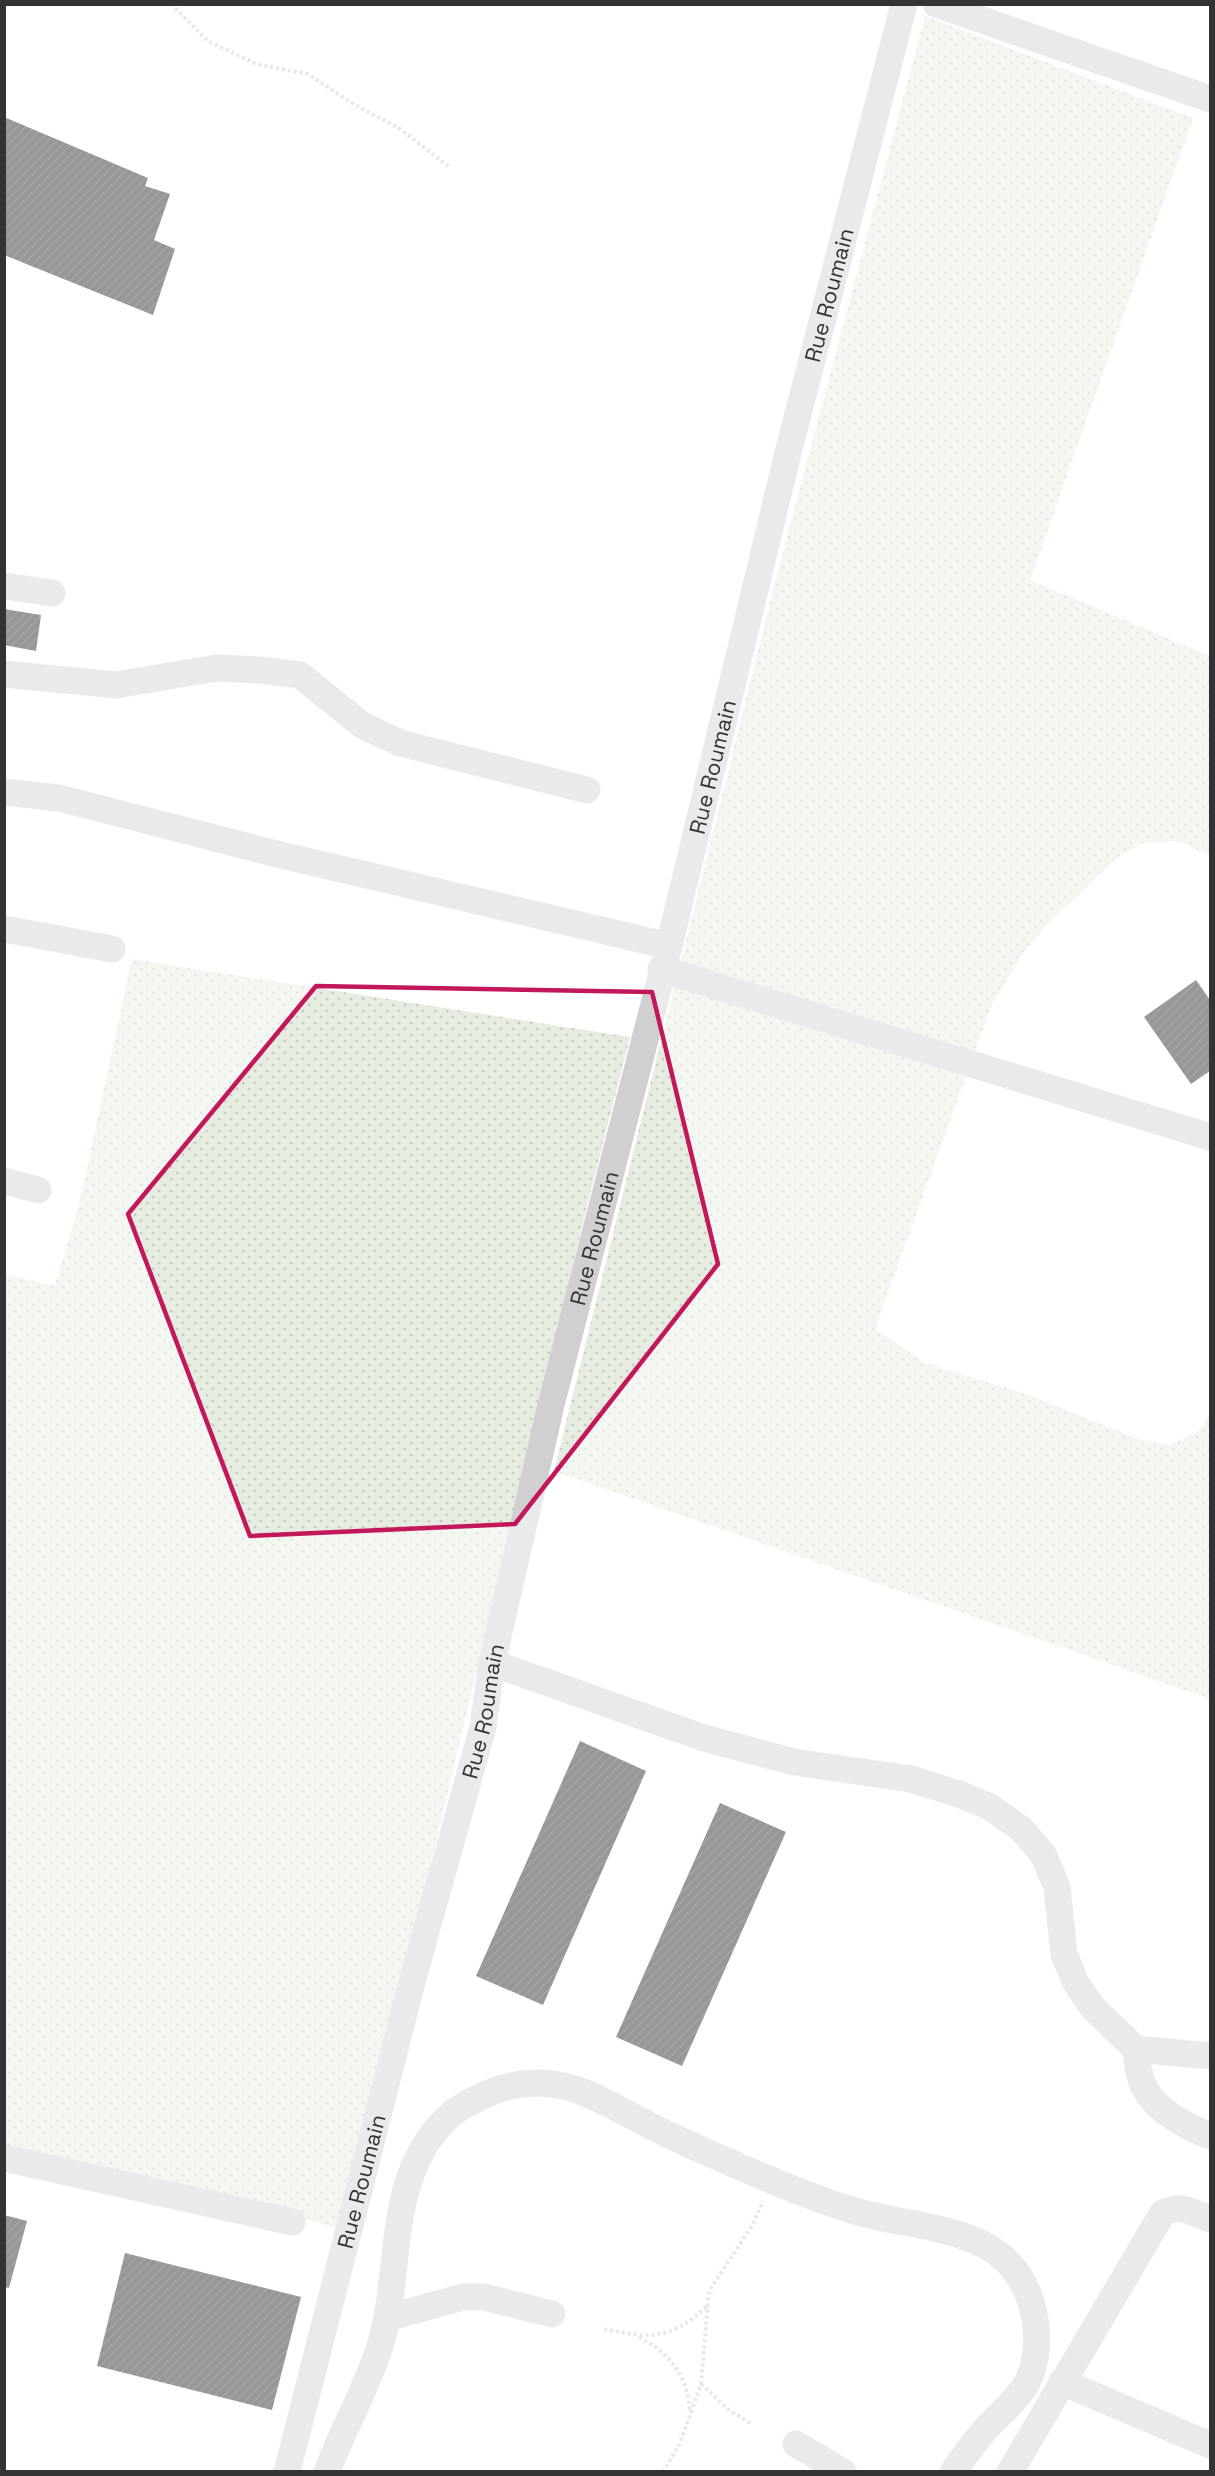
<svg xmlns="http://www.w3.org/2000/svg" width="1215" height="2476" font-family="'Space Grotesk',sans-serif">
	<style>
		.grass { fill: url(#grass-dots) }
		.building { fill: url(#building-hatch) }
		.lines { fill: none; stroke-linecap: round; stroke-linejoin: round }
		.path { stroke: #cdcdcd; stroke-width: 4; stroke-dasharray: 3 3; stroke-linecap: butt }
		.minor { stroke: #d0d0d0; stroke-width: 27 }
		.marked { fill: none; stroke: #c2185b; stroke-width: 4.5; stroke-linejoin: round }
		.labels { text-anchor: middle; stroke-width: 6; stroke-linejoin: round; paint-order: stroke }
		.street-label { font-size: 22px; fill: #333; stroke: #fff }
	</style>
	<defs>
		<pattern id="grass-dots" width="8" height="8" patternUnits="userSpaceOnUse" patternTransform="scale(1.5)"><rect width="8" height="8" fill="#e6ecdf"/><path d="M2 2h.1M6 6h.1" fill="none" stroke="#c6cbc0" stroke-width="1.8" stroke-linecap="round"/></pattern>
		<pattern id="building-hatch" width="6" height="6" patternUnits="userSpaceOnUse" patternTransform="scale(1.5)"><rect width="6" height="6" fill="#1a1a1a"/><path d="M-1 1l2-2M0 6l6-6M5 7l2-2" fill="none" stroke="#333"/></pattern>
	</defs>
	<rect width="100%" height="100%" fill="#fff"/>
	<path class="grass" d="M925,16L1193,118L1030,580L1210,656V856L1178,841L1143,843L1115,859L1046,926L1025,950L992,1004L875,1329L928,1364L1023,1393L1138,1439L1169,1445L1199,1431L1210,1414V1699L554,1471L776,579Z
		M132,959L630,1037L587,1206L344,2229L5,2146V1275L55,1286L80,1201Z"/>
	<path class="building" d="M4,117L148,178L145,186L170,194L154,240L175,249L153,315L4,255Z
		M4,609L41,615L36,651L4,645Z
		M1196,980L1210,1000V1071L1191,1084L1144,1017Z
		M580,1741L646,1771L543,2005L476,1976Z
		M720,1803L786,1832L682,2066L616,2037Z
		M4,2215L27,2221L9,2288L4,2287Z
		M125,2253L301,2297L272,2410L97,2366Z"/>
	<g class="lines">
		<path class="path" d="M171,4L208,41L256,64L308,74L350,102L399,128L449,167
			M604,2329C650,2339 671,2340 707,2306
			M639,2337C671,2354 688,2377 690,2413
			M701,2384L730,2411L752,2424
			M663,2472L680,2443L701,2384L709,2291L752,2226L763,2201"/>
		<g class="minor">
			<path d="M936,4L1210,99"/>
			<path d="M4,586L52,593"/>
			<path d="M4,674L116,685L216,668L260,670L300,675L362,725L400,743L587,790"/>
			<path d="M4,792L59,798L281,855L669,946"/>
			<path d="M4,929L112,949"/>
			<path d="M661,969L1210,1137"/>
			<path d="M4,1181L38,1190"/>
			<path d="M492,1663L704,1738L794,1762L911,1779L959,1794L990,1807L1020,1828L1043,1854L1057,1887L1064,1954L1076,1983L1093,2008L1136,2049L1210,2056"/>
			<path d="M1136,2049C1137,2060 1138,2072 1142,2082C1151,2109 1186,2126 1210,2136"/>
			<path d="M4,2158L292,2222"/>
			<path d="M387,2318L463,2297H484L552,2314"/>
			<path d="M1062,2382L1210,2445"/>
			<path d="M796,2444L843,2472"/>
			<path id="s1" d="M287,2472L412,1982L483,1727L492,1663L551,1405L669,946L788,453L904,4"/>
			<path d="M327,2472C342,2431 364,2393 378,2352C404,2276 383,2180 446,2119C459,2106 477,2098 494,2091C546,2072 583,2089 628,2114C650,2126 672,2137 695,2147C747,2170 800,2194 855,2211C925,2232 1016,2223 1034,2314C1039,2336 1037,2361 1028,2381C1018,2400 997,2416 983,2432C972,2445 963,2458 953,2472"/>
			<path d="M1010,2472L1162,2214C1180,2203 1192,2212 1210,2219"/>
		</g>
	</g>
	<path d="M0 0H1215V2476H0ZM316,986L652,992L718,1264L515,1524L250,1536L128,1214Z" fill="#fff" fill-opacity=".55" fill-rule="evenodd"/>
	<path class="marked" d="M316,986L652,992L718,1264L515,1524L250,1536L128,1214Z"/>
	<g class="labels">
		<g class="street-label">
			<text dy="8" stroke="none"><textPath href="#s1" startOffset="2244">Rue Roumain</textPath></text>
			<text dy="8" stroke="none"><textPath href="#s1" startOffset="1758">Rue Roumain</textPath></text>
			<text dy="8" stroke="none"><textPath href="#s1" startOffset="1272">Rue Roumain</textPath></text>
			<text dy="8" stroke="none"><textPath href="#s1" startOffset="786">Rue Roumain</textPath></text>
			<text dy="8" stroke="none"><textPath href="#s1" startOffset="300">Rue Roumain</textPath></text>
		</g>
	</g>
	<rect width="1215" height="2476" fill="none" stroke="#333333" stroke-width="12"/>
</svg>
